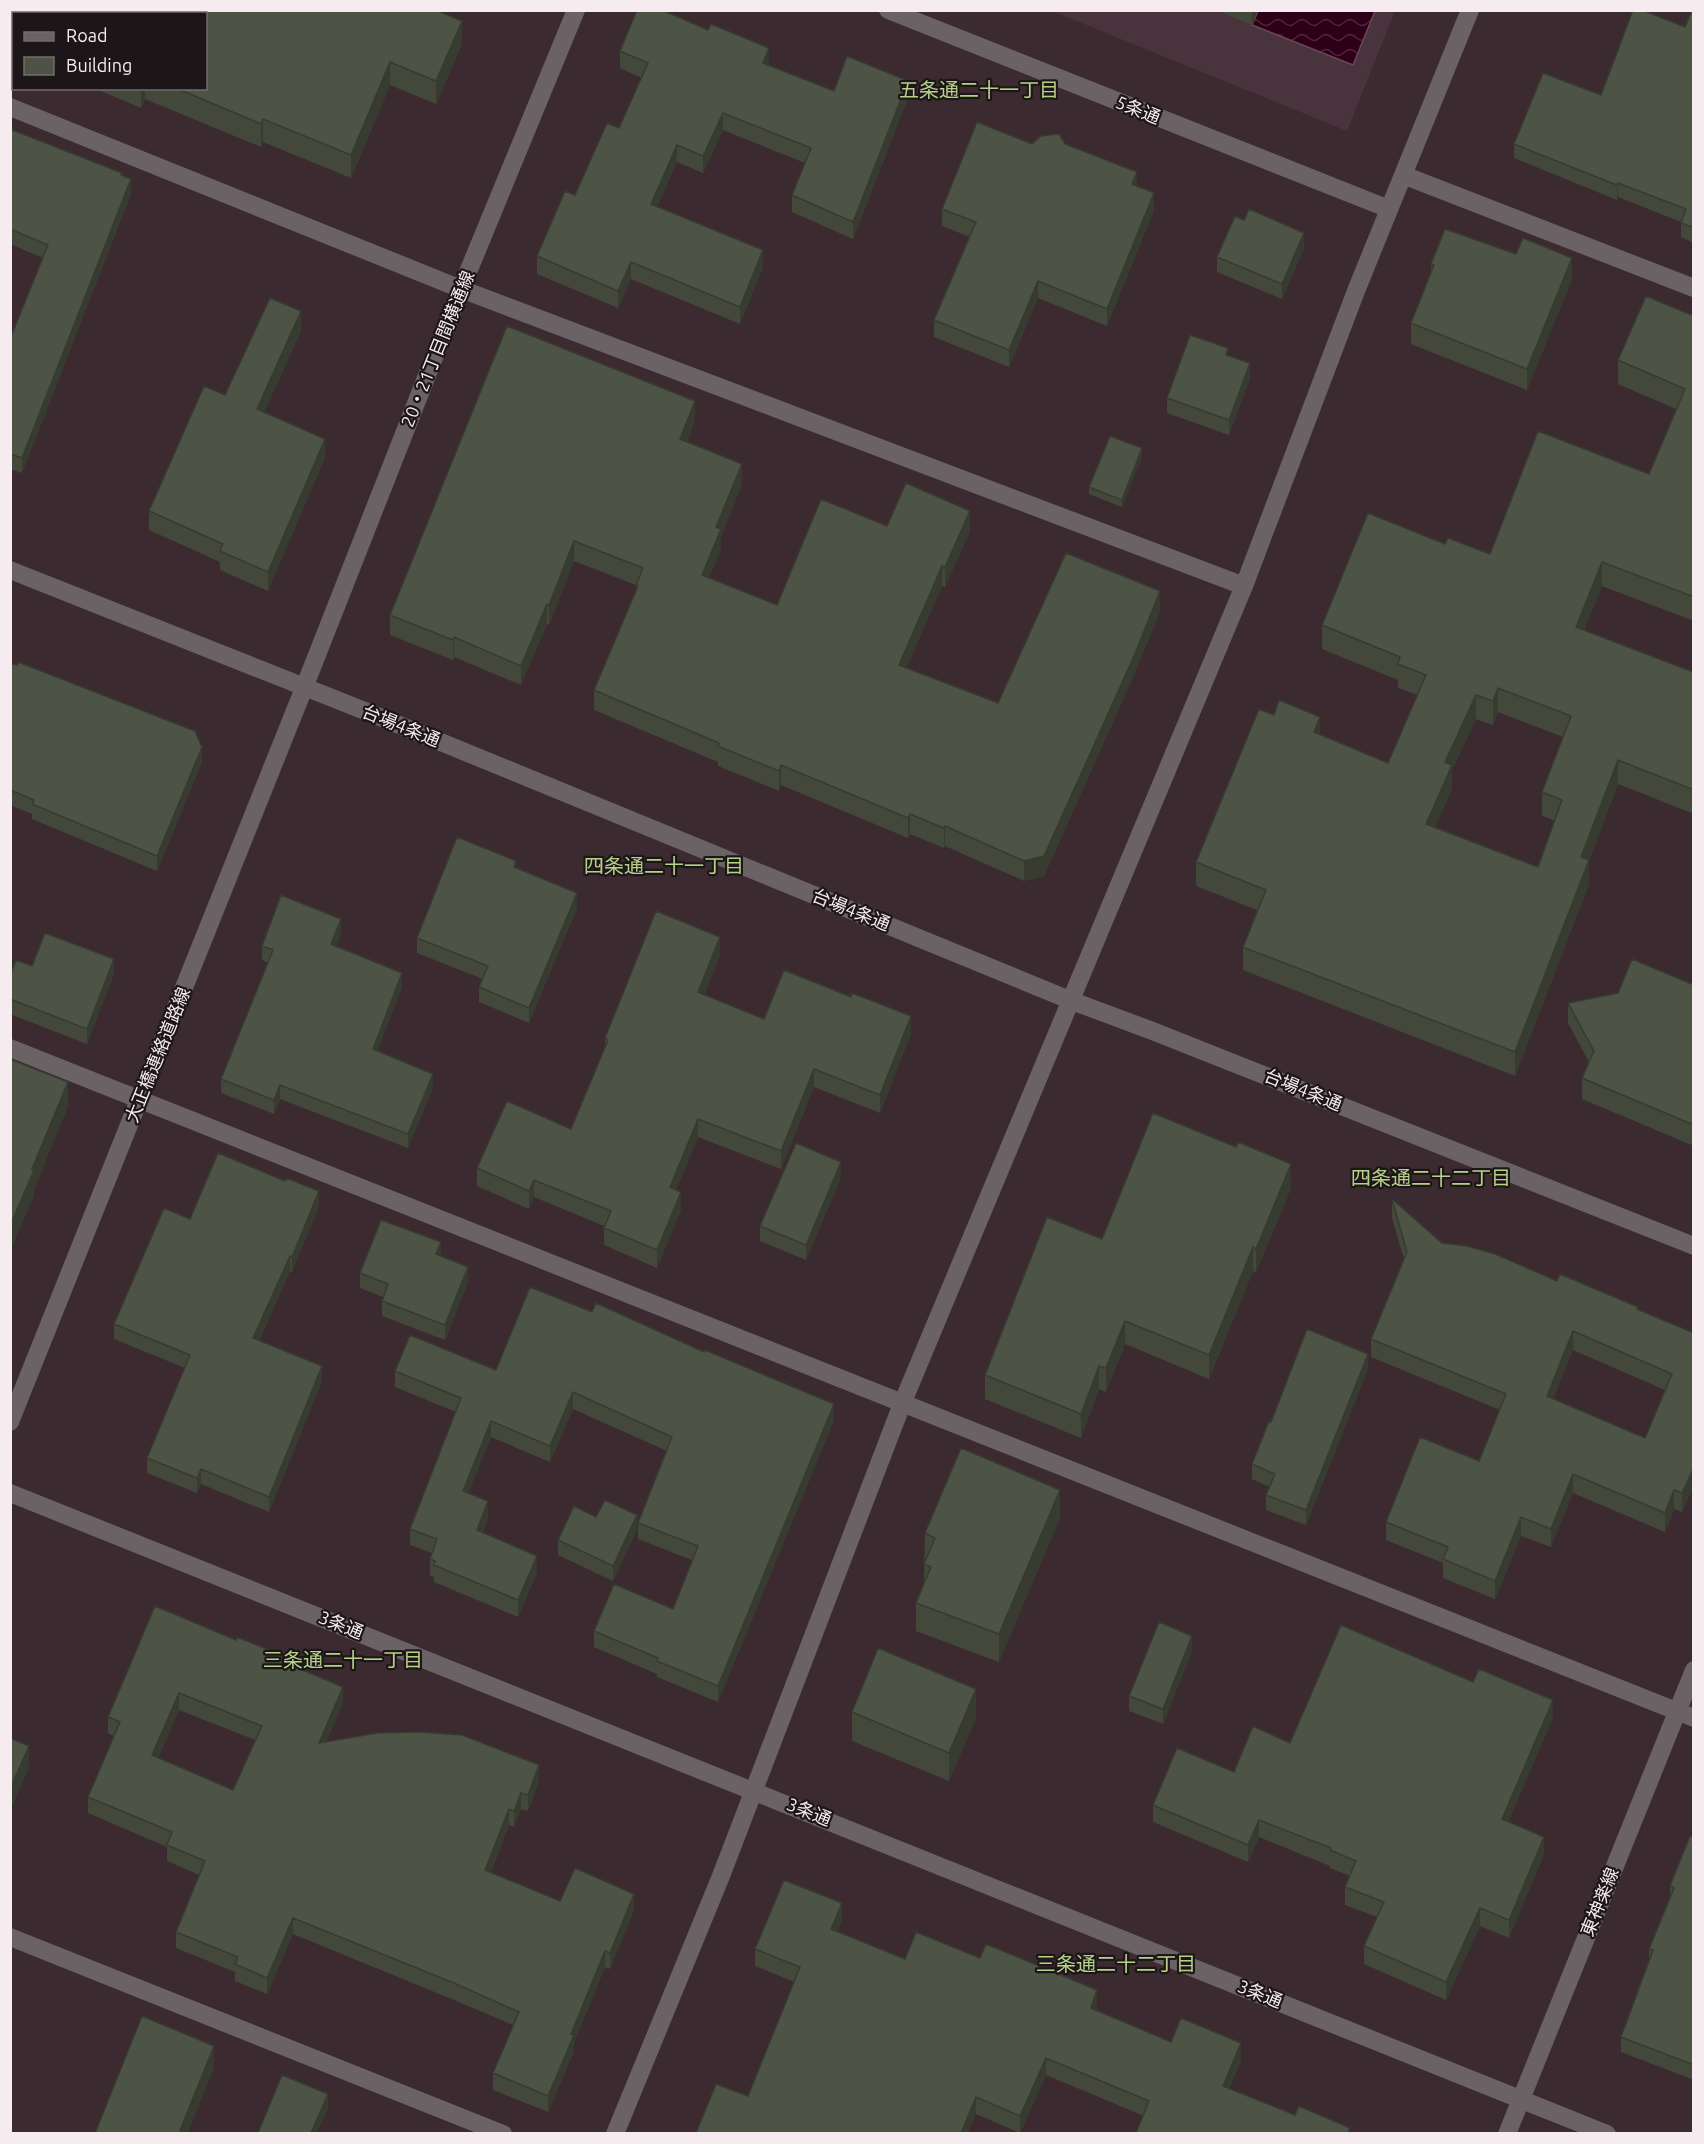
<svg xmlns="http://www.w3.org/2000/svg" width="1704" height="2144" font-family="Ubuntu,'Noto Sans JP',sans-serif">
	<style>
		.built { fill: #49333c }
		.water { fill: url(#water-waves); stroke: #694658; stroke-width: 1.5 }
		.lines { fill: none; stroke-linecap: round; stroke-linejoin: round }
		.minor { stroke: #6a6265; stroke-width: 18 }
		.wall { fill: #43483b; fill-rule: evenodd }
		.shaded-wall { fill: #373b30 }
		.building { fill: #4e5445; stroke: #373b30; stroke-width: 1.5; fill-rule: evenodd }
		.labels { text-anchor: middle; stroke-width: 4.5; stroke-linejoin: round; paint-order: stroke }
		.street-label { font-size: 18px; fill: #f6ebef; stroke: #1d1619 }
		.neighbourhood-label { font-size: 20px; fill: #b6d088; stroke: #1d1619 }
	</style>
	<defs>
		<pattern id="water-waves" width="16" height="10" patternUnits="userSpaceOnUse" patternTransform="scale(1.5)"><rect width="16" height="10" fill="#2d0018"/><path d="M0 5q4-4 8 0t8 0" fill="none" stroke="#4c253a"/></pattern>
	</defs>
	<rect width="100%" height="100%" fill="#3b2b31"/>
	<path class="built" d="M1052,11H1395L1347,131Z"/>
	<path class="water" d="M1258,11H1375L1353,65L1252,25Z"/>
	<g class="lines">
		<path class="minor" d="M888,10L1389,209
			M10,107L461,289L1244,586
			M1403,175L1694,288
			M10,570L375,715L1072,1001L1150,1030L1694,1246
			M10,1048L1694,1718
			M10,1422L304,688L461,289L576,10
			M10,1493L1607,2134
			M10,1937L503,2134
			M615,2134L721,1876L902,1404L1244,586L1356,291L1470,10
			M1507,2134L1694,1670"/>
	</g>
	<path class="wall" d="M10,10L14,14V47L10,45Z
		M1216,10H1258L1252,25Z
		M1694,10V243L1681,237V222L1618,197L1617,200L1514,158V144L1601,95L1685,27Z
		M462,44L436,104L390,85L351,178L263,142L261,147L145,99L141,108L101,91V88H206Z
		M620,51L769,66L834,91L908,98L853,239L792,212V195L805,163L723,130L703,173L677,162L657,207L763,267L740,324L631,279L618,308L537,274V256L619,128L642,78L620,68Z
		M10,129L122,176L131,194L22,473L10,469V339L43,258L10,244Z
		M1032,144H1065L1137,186L1154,210L1107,326L1038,298L1009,367L934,337V320L970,237L942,226V209Z
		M1304,248L1282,299L1217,272V257Z
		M1516,254L1572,279L1527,390L1411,344V323L1431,271V264Z
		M1694,316V621L1602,586L1584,630L1693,672L1694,670V814L1618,784L1589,861V884L1515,1076L1243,970V947L1257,910L1196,886V862L1320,735L1388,763L1418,695L1398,688V680L1322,649V625L1445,544L1490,554L1649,474L1676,409L1618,384V360ZM1498,712L1563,737L1542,792V816L1555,821L1538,867L1435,827L1452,789V770L1476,719L1493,725Z
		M301,331L264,412L325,458L268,591L220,570V562L149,530V511L225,395Z
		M1228,356L1250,378L1229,435L1167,413V398Z
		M695,420L687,442L742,484L721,536V549L709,578L777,605L887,526L970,531L945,587L942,586L906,668L998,703L1160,611L1134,675L1044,876L1024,881L945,846L944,848L910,834L908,838L781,785L779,791L718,766V762L594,710V690L636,591V585L574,561L549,625L547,624L521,685L454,657L453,660L390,635V615Z
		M1142,456L1122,507L1089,494V487Z
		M10,663L202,762L157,871L32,819V814L10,805Z
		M516,868L577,908L529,1023L479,1002V987L483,979L417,953V938Z
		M341,933L336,946L402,987L377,1051L433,1088L408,1148L280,1099L274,1114L221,1093V1079L268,963L262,960V946Z
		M720,955L704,995L764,1019L911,1034L880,1113L814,1087L781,1169L698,1137L676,1190L681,1210L657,1268L604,1245V1226L534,1197L529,1209L477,1186V1168L571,1129L605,1048V1038Z
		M32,966L114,974L87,1044L10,1014V976Z
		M1694,985V1146L1582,1099V1078L1589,1062L1568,1023V1003Z
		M841,1177L806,1260L760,1241V1226Z
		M1291,1188L1256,1272L1253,1271L1209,1379L1125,1344L1106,1392L1099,1389L1081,1438L985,1399V1375L1102,1239Z
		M1392,1199L1442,1243L1557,1281L1638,1310L1694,1333V1485L1682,1512L1674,1509L1665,1532L1573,1493L1551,1547L1521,1536L1495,1599L1443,1578V1563L1386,1540V1522L1479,1461L1500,1410L1371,1357V1339L1404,1259L1392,1218ZM1573,1350L1665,1390L1645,1438L1553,1399Z
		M319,1206L292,1272L290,1271L259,1341L322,1381L269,1512L201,1484L197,1493L147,1473V1458L185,1368L114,1339V1324Z
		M441,1256L468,1282L445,1340L382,1316V1301L383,1297L360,1288V1273Z
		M1368,1369L1306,1525L1266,1510V1495L1270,1487L1252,1479V1464L1271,1422Z
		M496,1370L834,1420L718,1702L657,1677V1674L594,1647V1631L673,1609L692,1560L638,1539V1523L667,1451L573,1409L550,1462L491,1437L468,1493L488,1517L483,1532L537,1572L518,1617L434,1582V1577L430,1575V1559L432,1553L410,1545V1529L456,1412L395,1387V1371Z
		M596,1517L637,1530L613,1581L558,1555V1540Z
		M1060,1518L999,1662L916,1631V1603L924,1583L925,1533Z
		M1192,1651L1163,1724L1129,1711V1696Z
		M281,1660L343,1703L326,1742L539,1781L528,1811L521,1809L514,1827L509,1825L491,1872L560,1901L634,1910L610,1969L605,1967L574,2043V2051L548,2112L493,2090V2073L513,2025L454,2000L293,1934L267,1994L235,1981V1972L176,1948V1932L199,1875L167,1861V1847L88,1813V1797L114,1736L108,1733V1717ZM179,1710L255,1740L233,1790L158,1758Z
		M852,1712L976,1718L949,1781L852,1741Z
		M1553,1718L1508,1822L1544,1854L1509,1938L1480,1926L1446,2000L1364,1964V1946L1377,1917L1345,1905V1887L1350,1876L1330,1868V1866L1259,1837L1248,1862L1153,1822V1805L1234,1772L1290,1743Z
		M1694,1837V2080L1621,2052V2037L1649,1961V1949L1670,1897V1886Z
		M842,1920L837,1932L905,1959L1097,2007L1096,2010L1171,2042L1241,2060L1229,2089L1295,2115L1350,2133L1144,2116L1046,2075L1020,2133L976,2114L748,2096L794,1982L755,1966V1949Z"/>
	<path class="shaded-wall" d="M1252,10H1258L1252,25Z
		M462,21V44L436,104V81Z
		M769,48V66L763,63Z
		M390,62V85L351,178V155Z
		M908,81V98L853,239V222Z
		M141,88H145V99L141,108Z
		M723,113V130L703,173V156Z
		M263,119V142L261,147V124Z
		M677,145V162L651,221V204Z
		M1137,172V189L1132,184Z
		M131,179V194L22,473V458Z
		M1618,183V197L1617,200V185Z
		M1154,193V210L1107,326V309Z
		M1304,233V248L1282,299V284Z
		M763,250V267L740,324V307Z
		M1572,258V279L1527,390V369Z
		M631,262V279L618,308V291Z
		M1038,281V298L1009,367V350Z
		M301,311V331L257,429V409Z
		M1250,363V378L1229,435V420Z
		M695,401V420L680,459V439Z
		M325,439V458L268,591V572Z
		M1142,448V456L1122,507V500Z
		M742,464V484L721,536V549L702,595V575L716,527Z
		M970,511V531L945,587V567Z
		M574,541V561L549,625V605Z
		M1602,562V586L1576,651V627Z
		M942,566V586L899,685V665Z
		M1160,591V611L1134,675L1044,876L1024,881V861Z
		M547,604V624L521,685V666Z
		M454,637V657L453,660V640Z
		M1498,688V712L1493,725V701Z
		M1476,695V719L1452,770V789L1426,848V824L1445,762Z
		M1320,717V741L1314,732Z
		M202,747V762L157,871V856Z
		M1618,760V784L1589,861V884L1515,1076V1052L1581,857Z
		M781,765V785L779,791V771Z
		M910,814V834L908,838V818Z
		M945,826V846L944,848V828Z
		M577,893V908L529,1023V1008Z
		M341,919V933L331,959V944Z
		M720,937V955L698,1010V992Z
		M114,959V974L87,1044V1029Z
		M402,973V987L373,1063V1049Z
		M911,1016V1034L880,1113V1095Z
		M814,1069V1087L781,1169V1151Z
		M433,1074V1088L408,1148V1134Z
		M68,1082V1107L34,1190V1196L10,1252V1226L32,1169Z
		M280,1085V1099L274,1114V1100Z
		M698,1119V1137L670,1205V1187Z
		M841,1162V1177L806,1260V1245Z
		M1291,1164V1188L1256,1272V1249Z
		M534,1180V1197L529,1209V1191Z
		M319,1191V1206L292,1272V1257Z
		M681,1192V1210L657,1268V1250Z
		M441,1242V1257L436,1254Z
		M1253,1247V1271L1209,1379V1355Z
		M290,1256V1271L253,1353V1338Z
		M468,1267V1282L445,1340V1325Z
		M1125,1321V1344L1106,1392V1368Z
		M1573,1331V1350L1547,1415V1396Z
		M1368,1354V1369L1306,1525V1510Z
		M322,1366V1381L269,1512V1497Z
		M1099,1366V1389L1081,1438V1414Z
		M573,1392V1409L550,1462V1446Z
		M834,1404V1420L718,1702V1686Z
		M491,1421V1437L463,1507V1491Z
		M1694,1467V1485L1682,1512V1493Z
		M201,1469V1484L197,1493V1478Z
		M1573,1474V1493L1551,1547V1529Z
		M1060,1490V1518L999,1662V1634Z
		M1674,1490V1509L1665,1532V1513Z
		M488,1501V1517L477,1546V1530Z
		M637,1515V1530L613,1581V1566Z
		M1521,1517V1536L1495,1599V1581Z
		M537,1556V1572L518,1617V1600Z
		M1192,1636V1651L1163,1724V1709Z
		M343,1687V1703L319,1759V1743Z
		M976,1689V1718L949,1781V1753Z
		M179,1693V1710L152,1772V1755Z
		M1553,1700V1718L1502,1837V1819Z
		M29,1746V1768L10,1811V1789Z
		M539,1765V1781L528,1811V1795Z
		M521,1793V1809L514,1827V1811Z
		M509,1809V1825L485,1886V1870Z
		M1259,1820V1837L1248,1862V1845Z
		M1544,1837V1854L1509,1938V1920Z
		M634,1894V1910L610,1969V1953Z
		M842,1903V1920L831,1946V1929Z
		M1480,1908V1926L1446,2000V1982Z
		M293,1918V1934L267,1994V1978Z
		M605,1951V1967L574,2043V2051L548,2112V2096L571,2034Z
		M1097,1990V2007L1091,2025V2008Z
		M1241,2043V2060L1223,2103V2086Z
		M214,2046V2068L188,2133H179Z
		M1046,2058V2075L1020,2133V2116Z
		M328,2094V2109L317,2133H311Z
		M976,2097V2114L968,2133H961Z"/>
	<path class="building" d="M10,10H135L142,14H14V23L10,22Z
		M200,10H436L462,21L436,81L390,62L351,155L263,119L261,124L176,88H206V14H199Z
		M637,10H662L708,30L711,24L769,48L763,63L834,91L847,56L908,81L853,222L792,195L811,148L723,113L703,156L677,145L651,204L763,250L740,307L631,262L618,291L537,256L565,191L575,195L607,123L619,128L648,63L620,51Z
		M1633,10H1642L1685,27L1692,10H1694V228L1681,223L1686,209L1618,183L1617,185L1514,144L1543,73L1601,95Z
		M977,122L1032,144L1041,136L1059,134L1065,144L1137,172L1132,184L1154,193L1107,309L1038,281L1009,350L934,320L976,222L942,209Z
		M10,129L122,173L121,175L131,179L22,458L10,454V339L48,245L10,229Z
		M1249,209L1304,233L1282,284L1217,257L1235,216L1244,220Z
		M1445,229L1516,254L1523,238L1572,258L1527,369L1411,323L1434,265L1431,264Z
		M1646,296L1694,316V597L1602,562L1576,627L1693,672L1694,670V790L1618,760L1581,857L1589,860L1515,1052L1243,947L1266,890L1196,862L1259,709L1274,715L1279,700L1320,717L1314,732L1388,763L1426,675L1398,664L1400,657L1322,625L1368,513L1445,544L1448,538L1490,554L1538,431L1649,474L1685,389L1618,360ZM1498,688L1571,716L1542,792L1562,800L1538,867L1426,824L1452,765L1445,762L1476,695L1493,701Z
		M270,298L301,311L257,409L325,439L268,572L220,551L223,544L149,511L204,386L225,395Z
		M507,326L695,401L680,439L742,464L716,527L721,529L702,575L777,605L821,499L887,526L906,483L970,511L945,567L942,566L899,665L998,703L1066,553L1160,591L1134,656L1044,856L1024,861L945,826L944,828L910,814L908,818L781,765L779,771L718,746L719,743L594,690L638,586H636L643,568L574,541L549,605L547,604L521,666L454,637L453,640L390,615Z
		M1190,335L1228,348L1226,355L1250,363L1229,420L1167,398Z
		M1110,436L1142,448L1122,500L1089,487Z
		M18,662L195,731L202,747L157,856L32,804L34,800L10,790V663L17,665Z
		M457,837L516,861L514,867L577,893L529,1008L479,987L488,966L417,938Z
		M281,895L341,919L331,944L402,973L373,1049L433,1074L408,1134L280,1085L274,1100L221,1079L273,950L262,946Z
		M656,911L720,937L698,992L764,1019L784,970L851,997L852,993L911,1016L880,1095L814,1069L781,1151L698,1119L670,1187L681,1192L657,1250L604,1228L611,1211L534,1180L529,1191L477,1168L507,1101L571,1129L608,1040L605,1038Z
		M45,933L114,959L87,1029L10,999V976L16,960L32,966Z
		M1632,959L1694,985V1125L1582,1078L1594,1051L1568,1003L1618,993Z
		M10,1059L68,1082L32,1169L34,1170L10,1226Z
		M1153,1113L1236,1147L1238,1142L1291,1164L1256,1249L1253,1247L1209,1355L1125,1321L1106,1368L1099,1366L1081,1414L985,1375L1047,1217L1102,1239Z
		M796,1143L841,1162L806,1245L760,1226Z
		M218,1153L285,1181L286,1178L319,1191L292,1257L290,1256L253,1338L322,1366L269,1497L201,1469L197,1478L147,1458L190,1355L114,1324L164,1208L190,1219Z
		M1392,1199L1442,1243L1467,1246L1495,1254L1557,1281L1560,1274L1638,1307L1637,1309L1694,1333V1467L1682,1493L1674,1490L1665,1513L1573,1474L1551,1529L1521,1517L1495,1581L1443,1559L1448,1547L1386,1522L1420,1437L1479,1461L1506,1394L1371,1339L1407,1252ZM1573,1331L1672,1374L1645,1438L1547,1396Z
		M381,1220L441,1242L436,1254L468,1267L445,1325L382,1301L388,1284L360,1273Z
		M530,1287L592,1312L596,1303L704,1352L705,1350L834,1404L718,1686L657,1661L658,1658L594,1631L614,1584L673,1609L698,1546L638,1523L672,1437L573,1392L550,1446L491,1421L463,1491L488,1501L477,1530L537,1556L518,1600L434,1565L435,1561L430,1559L437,1539L410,1529L461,1398L395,1371L410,1335L496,1370Z
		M1307,1329L1368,1354L1306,1510L1266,1495L1275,1474L1252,1464L1269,1421L1271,1422Z
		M961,1448L1060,1490L999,1634L916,1603L931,1567L924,1564L935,1538L925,1533Z
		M605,1500L637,1515L613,1566L558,1540L574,1506L596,1517Z
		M155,1606L236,1640L237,1637L281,1655L279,1660L343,1687L319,1743L377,1733L418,1732L462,1735L539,1765L528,1795L521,1793L514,1811L509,1809L485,1870L560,1901L575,1868L634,1894L610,1953L605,1951L571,2034L574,2035L548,2096L493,2073L519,2012L454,1983L293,1918L267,1978L235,1964L238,1957L176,1932L205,1861L167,1845L172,1832L88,1797L120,1722L108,1717ZM179,1693L262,1726L233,1790L152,1755Z
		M1159,1622L1192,1636L1163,1709L1129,1696Z
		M1341,1625L1473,1682L1479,1669L1553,1700L1502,1819L1544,1837L1509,1920L1480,1908L1446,1982L1364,1946L1384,1902L1345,1887L1356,1861L1330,1850L1331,1848L1259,1820L1248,1845L1153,1805L1177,1748L1234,1772L1253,1726L1290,1743Z
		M878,1648L976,1689L949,1753L852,1712Z
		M10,1738L29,1746L10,1789Z
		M1690,1836L1694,1837V2065L1621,2037L1653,1950L1649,1949L1674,1888L1670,1886Z
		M784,1880L842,1903L831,1929L905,1959L916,1932L980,1958L986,1944L1097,1990L1091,2008L1171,2042L1181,2018L1241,2043L1223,2086L1295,2115L1299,2106L1350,2128L1348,2133H1136L1149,2101L1046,2058L1020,2116L976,2097L961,2133H696L716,2084L748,2096L800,1967L755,1949Z
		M142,2016L214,2046L179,2133H95Z
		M282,2075L328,2094L311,2133H258Z"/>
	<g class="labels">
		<g class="street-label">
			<text transform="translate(1138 110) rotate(22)" y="6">5条通</text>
			<text transform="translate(438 349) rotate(-68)" y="6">20・21丁目間横通線</text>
			<text transform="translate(401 726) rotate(22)" y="6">台場4条通</text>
			<text transform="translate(851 910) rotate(22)" y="6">台場4条通</text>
			<text transform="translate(158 1055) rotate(-68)" y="6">大正橋連絡道路線</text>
			<text transform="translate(1303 1090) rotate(22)" y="6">台場4条通</text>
			<text transform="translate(341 1625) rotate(22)" y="6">3条通</text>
			<text transform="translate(809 1812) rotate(22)" y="6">3条通</text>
			<text transform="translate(1600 1902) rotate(-68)" y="6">東神楽線</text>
			<text transform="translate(1260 1994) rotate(22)" y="6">3条通</text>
		</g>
		<g class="neighbourhood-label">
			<text x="979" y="97">五条通二十一丁目</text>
			<text x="664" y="873">四条通二十一丁目</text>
			<text x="1431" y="1185">四条通二十二丁目</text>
			<text x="343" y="1667">三条通二十一丁目</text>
			<text x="1116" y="1971">三条通二十二丁目</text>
		</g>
	</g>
	<rect width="1704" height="2144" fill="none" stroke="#f6ebef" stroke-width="24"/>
	<rect x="12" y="12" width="195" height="78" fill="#1d1619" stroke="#746b6f" stroke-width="1.5"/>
	<rect x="24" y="32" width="30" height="9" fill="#6a6265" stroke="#746b6f" stroke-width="1.5"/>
	<text x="66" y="42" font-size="18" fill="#f6ebef">Road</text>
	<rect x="24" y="57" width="30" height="18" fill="#4e5445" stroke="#746b6f" stroke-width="1.5"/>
	<text x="66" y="72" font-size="18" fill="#f6ebef">Building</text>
</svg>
